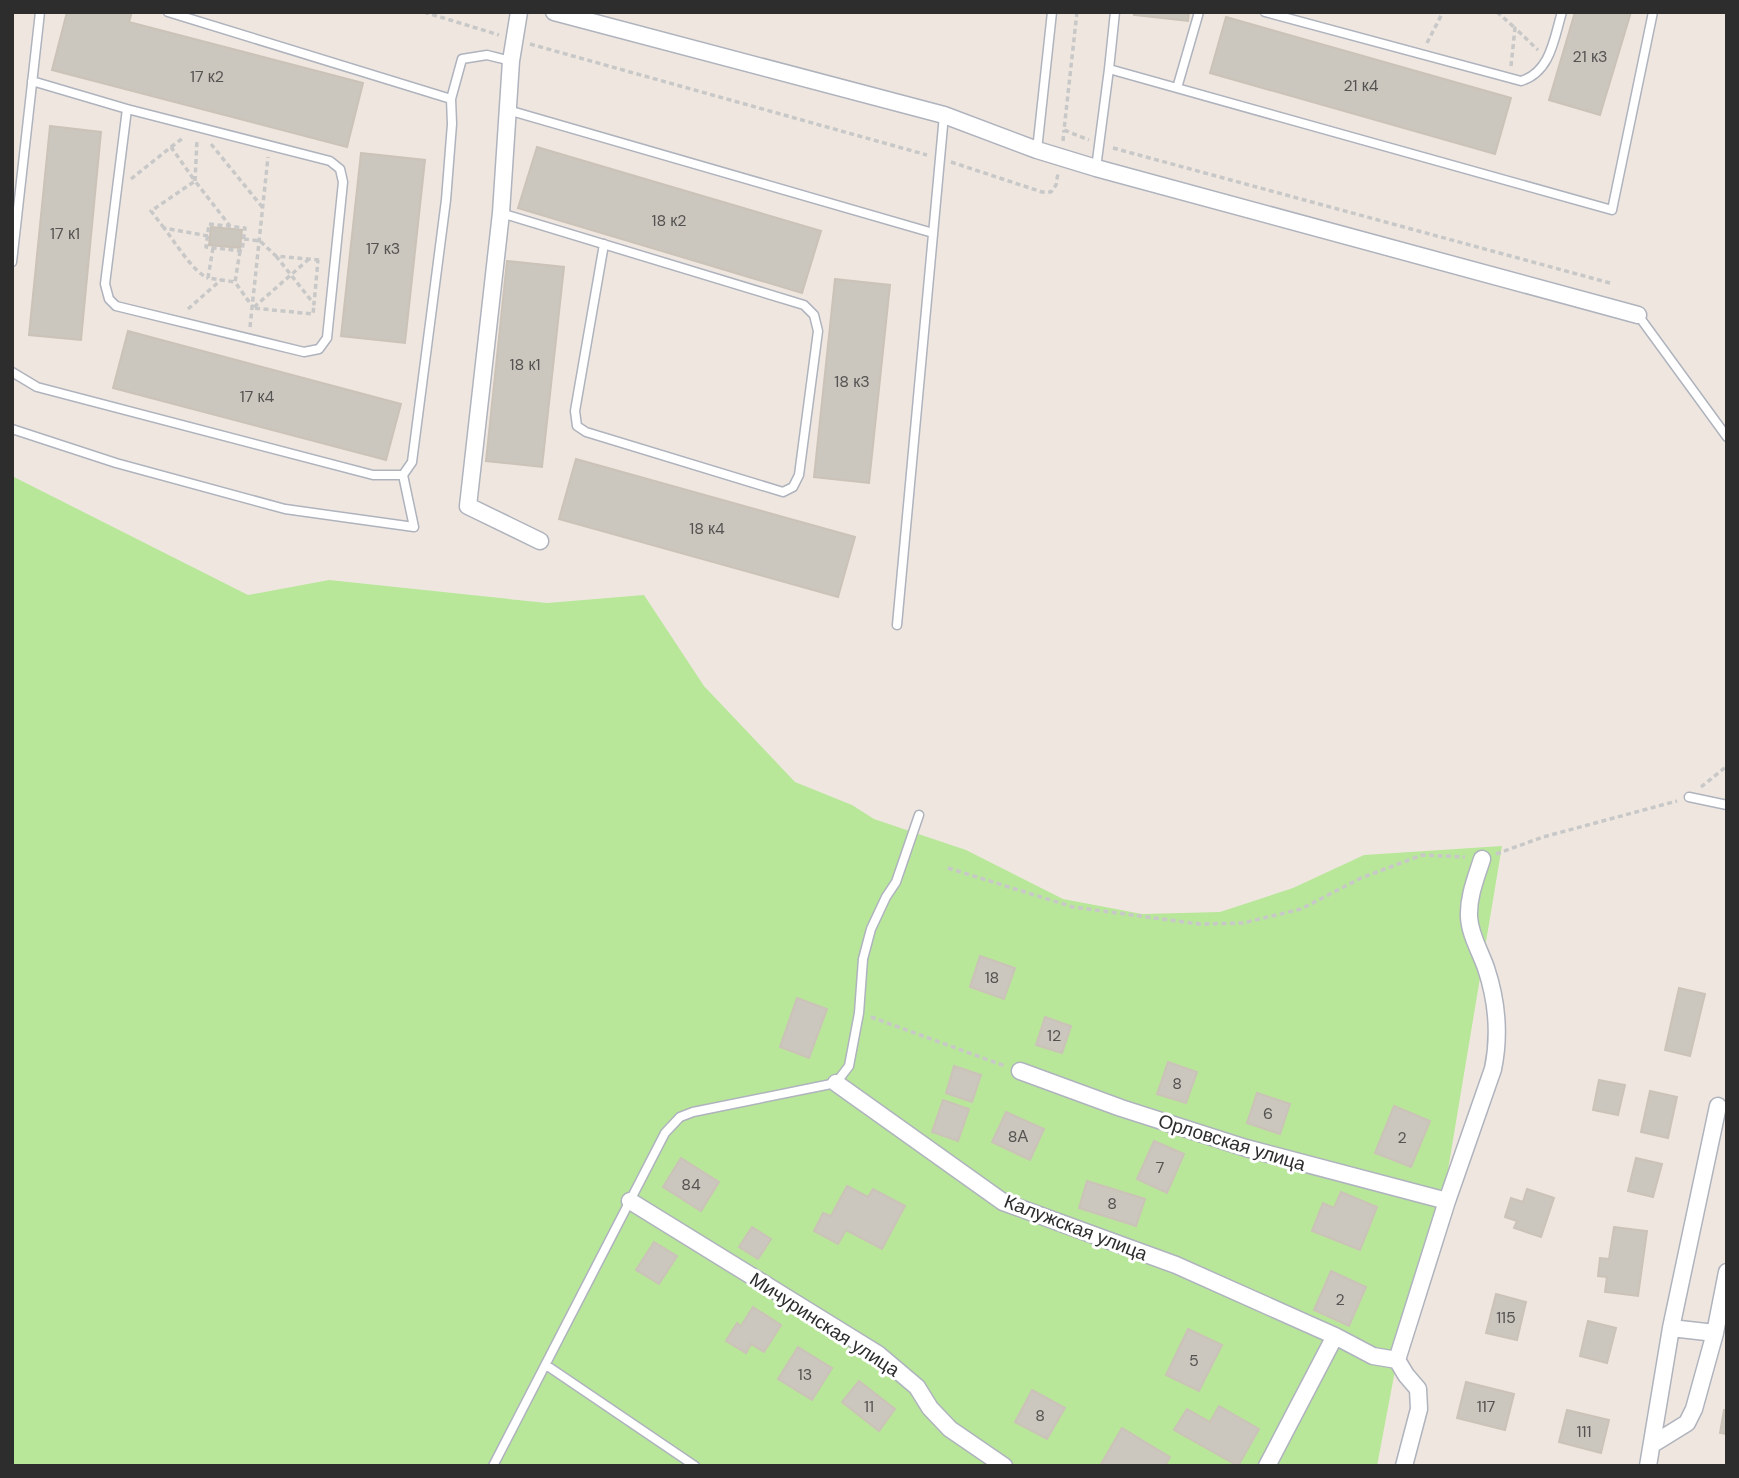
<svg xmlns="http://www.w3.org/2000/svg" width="1739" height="1478" font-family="'DM Sans',sans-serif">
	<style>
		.green { fill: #b8e79a }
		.building { fill: #cbc6be; stroke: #cbc3b8; stroke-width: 2 }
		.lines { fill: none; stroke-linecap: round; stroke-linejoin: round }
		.lane-casing { stroke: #afb3bd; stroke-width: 11 }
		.street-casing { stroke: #afb3bd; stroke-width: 19 }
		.path { stroke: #c8c8c8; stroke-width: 3.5; stroke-dasharray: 5 3.5; stroke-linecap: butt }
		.lane { stroke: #fff; stroke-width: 8 }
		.street { stroke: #fff; stroke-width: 16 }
		.labels { text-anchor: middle; stroke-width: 6; stroke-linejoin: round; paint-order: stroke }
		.number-label { font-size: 16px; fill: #545351 }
		.street-label { font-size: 19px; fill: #2d2d2d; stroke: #fff }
	</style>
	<rect width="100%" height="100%" fill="#efe7df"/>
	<path class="green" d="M12,476L248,595L329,580L547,603L644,595L704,686L795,782L852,805L874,819L966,850L1063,899L1142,914L1220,912L1293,888L1364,855L1502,846L1443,1200L1397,1360L1377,1466H12Z"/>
	<path class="building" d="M67,12H132L129,22L363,83L347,147L52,70Z
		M1135,12H1189L1188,21L1134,15Z
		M1575,12H1631L1600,115L1549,100Z
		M1226,17L1511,98L1495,154L1210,73Z
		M50,126L101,132L81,340L29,335Z
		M537,147L821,231L802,293L518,208Z
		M361,153L425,160L405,343L341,336Z
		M211,227L242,230L240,248L209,245Z
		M507,261L564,267L542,467L486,461Z
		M835,279L890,285L869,483L814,477Z
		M128,331L401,404L386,460L113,388Z
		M576,459L855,537L838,597L559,519Z
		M980,956L1015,968L1004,999L970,987Z
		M1679,988L1705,994L1690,1056L1665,1050Z
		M797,998L827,1009L809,1058L780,1047Z
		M1045,1017L1071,1026L1062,1053L1036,1045Z
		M1168,1062L1197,1072L1186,1103L1157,1094Z
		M954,1066L981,1075L972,1102L946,1093Z
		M1599,1080L1625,1085L1618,1115L1593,1110Z
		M1650,1091L1677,1097L1668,1138L1641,1132Z
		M1257,1093L1290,1104L1280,1134L1247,1123Z
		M943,1100L969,1109L958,1141L932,1132Z
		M1394,1106L1430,1121L1411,1167L1375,1153Z
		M1006,1112L1044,1129L1030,1160L992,1142Z
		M1154,1141L1184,1154L1167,1193L1137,1179Z
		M681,1158L719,1182L701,1211L663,1187Z
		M1636,1158L1662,1164L1653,1197L1628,1191Z
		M1087,1181L1145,1199L1136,1226L1079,1208Z
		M847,1186L868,1197L873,1189L905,1206L882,1249L846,1230L838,1244L814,1231L823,1213L831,1216Z
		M1527,1189L1554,1198L1541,1237L1514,1228L1517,1221L1505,1217L1511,1198L1523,1202Z
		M1341,1192L1377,1207L1360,1250L1312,1231L1323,1203L1334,1208Z
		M752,1227L771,1239L758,1259L739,1247Z
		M1614,1227L1647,1231L1638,1296L1605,1292L1607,1277L1598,1276L1600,1258L1609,1259Z
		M654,1242L677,1256L659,1284L636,1270Z
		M1331,1271L1366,1287L1349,1326L1314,1310Z
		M1496,1294L1526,1302L1517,1340L1486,1333Z
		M753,1307L781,1325L764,1352L751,1344L746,1353L726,1341L737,1323L741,1326Z
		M1588,1321L1616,1328L1607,1363L1580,1356Z
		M1188,1329L1222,1345L1199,1391L1166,1375Z
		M798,1347L832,1368L812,1400L778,1379Z
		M859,1381L895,1409L879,1431L842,1402Z
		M1466,1382L1514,1394L1505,1430L1457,1418Z
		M1032,1390L1065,1408L1047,1439L1015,1422Z
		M1219,1406L1259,1429L1238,1466L1174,1430L1187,1409L1210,1422Z
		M1567,1410L1609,1420L1601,1453L1559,1442Z
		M1724,1410H1727V1434L1720,1433Z
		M1122,1428L1170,1457L1165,1466H1105L1101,1464Z"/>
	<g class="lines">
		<defs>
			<path id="lane" d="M168,12L451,99L462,59L487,55L511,61
				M1115,12L1109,69L1612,210L1653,12
				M1265,12L1521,81C1551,72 1554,38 1562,12
				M32,81L127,109L330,161L340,169L343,182L327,338L319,349L304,352L116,306L109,299L105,284L127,109
				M1177,88L1199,12
				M508,110L933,233
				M1037,150L1052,12
				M1096,168L1109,69
				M501,213L804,305L814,315L818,331L799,475L793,487L783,492L586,432L577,426L575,411L604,244
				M12,262L40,12
				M1638,315L1727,437
				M12,372L37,387L373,475H403
				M12,429L116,463L285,509L414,527L403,475L412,462L446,200L452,124L451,99
				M897,625L944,115
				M1689,797L1727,805
				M546,1365L695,1466
				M493,1466L665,1133L680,1117L693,1112L836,1083L849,1066L859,1013L863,959L871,929L886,897L896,882L919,815"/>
			<path id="street" d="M519,12L511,61L501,213L468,506L540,541
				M554,12L944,115L1037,150L1096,168L1638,315
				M1020,1071L1121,1108L1246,1148L1447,1201
				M836,1083L1003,1202L1176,1265L1335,1336L1373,1356L1397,1360L1406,1375L1418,1389L1419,1409L1404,1466
				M630,1201L878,1354L917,1387L930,1408L950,1429L1004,1466
				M1671,1328L1718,1106
				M1715,1333L1727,1272
				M1397,1360L1447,1201L1493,1069C1500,1035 1497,1001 1486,968C1480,951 1470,935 1469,917C1468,897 1476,878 1482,859
				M1267,1466L1335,1336
				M1648,1466L1671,1328L1715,1333L1694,1409L1687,1423L1653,1444"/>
		</defs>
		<use href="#lane" class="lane-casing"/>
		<use href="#street" class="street-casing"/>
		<path class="path" d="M424,12L499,35
			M1077,12L1064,130L1089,140
			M1497,12L1515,28
			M1427,43L1443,12
			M530,44L927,155
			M1511,66L1515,28L1538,50
			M1063,141L1064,130
			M211,144L263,208
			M171,147L183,138
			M1113,148L1610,283
			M951,162L1042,192H1051L1056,185L1058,173
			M131,179L171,147L195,181
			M195,181L197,140
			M209,224L245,228L242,251L206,247Z
			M164,228L151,211L195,181L230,226
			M208,236L164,228C175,242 193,272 208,278
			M244,239L260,241L276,256L319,260
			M213,248L208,278L235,282
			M240,251L235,282L252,306
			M276,256L314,304L318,260
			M309,259L253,308L313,314L314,304
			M188,309L221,280
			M250,327L268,157
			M1701,787L1727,766
			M1496,854L1543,837L1677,801
			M948,868L1073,907L1199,924L1243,923L1301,909L1361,878L1422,855L1465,857
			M871,1017L1005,1066"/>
		<use href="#lane" class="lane"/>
		<use href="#street" class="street"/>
	</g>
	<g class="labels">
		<g class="number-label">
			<text x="1590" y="62">21 к3</text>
			<text x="207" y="82">17 к2</text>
			<text x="1361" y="91">21 к4</text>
			<text x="669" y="226">18 к2</text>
			<text x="65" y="239">17 к1</text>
			<text x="383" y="254">17 к3</text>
			<text x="525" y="370">18 к1</text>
			<text x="852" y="387">18 к3</text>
			<text x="257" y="402">17 к4</text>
			<text x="707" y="534">18 к4</text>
			<text x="992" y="983">18</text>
			<text x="1054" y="1041">12</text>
			<text x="1177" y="1089">8</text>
			<text x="1268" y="1119">6</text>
			<text x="1018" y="1142">8А</text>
			<text x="1402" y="1143">2</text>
			<text x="1160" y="1173">7</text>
			<text x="691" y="1190">84</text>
			<text x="1112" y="1209">8</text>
			<text x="1340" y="1305">2</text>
			<text x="1506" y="1323">115</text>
			<text x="1194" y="1366">5</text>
			<text x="805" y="1380">13</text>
			<text x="869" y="1412">11</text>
			<text x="1486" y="1412">117</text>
			<text x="1040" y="1421">8</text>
			<text x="1584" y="1437">111</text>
		</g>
		<g class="street-label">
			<text transform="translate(1232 1142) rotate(17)" y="7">Орловская улица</text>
			<text transform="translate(1076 1227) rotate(21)" y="7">Калужская улица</text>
			<text transform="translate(825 1324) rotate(33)" y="7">Мичуринская улица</text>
		</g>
	</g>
	<rect width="1739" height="1478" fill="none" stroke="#2d2d2d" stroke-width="28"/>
</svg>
